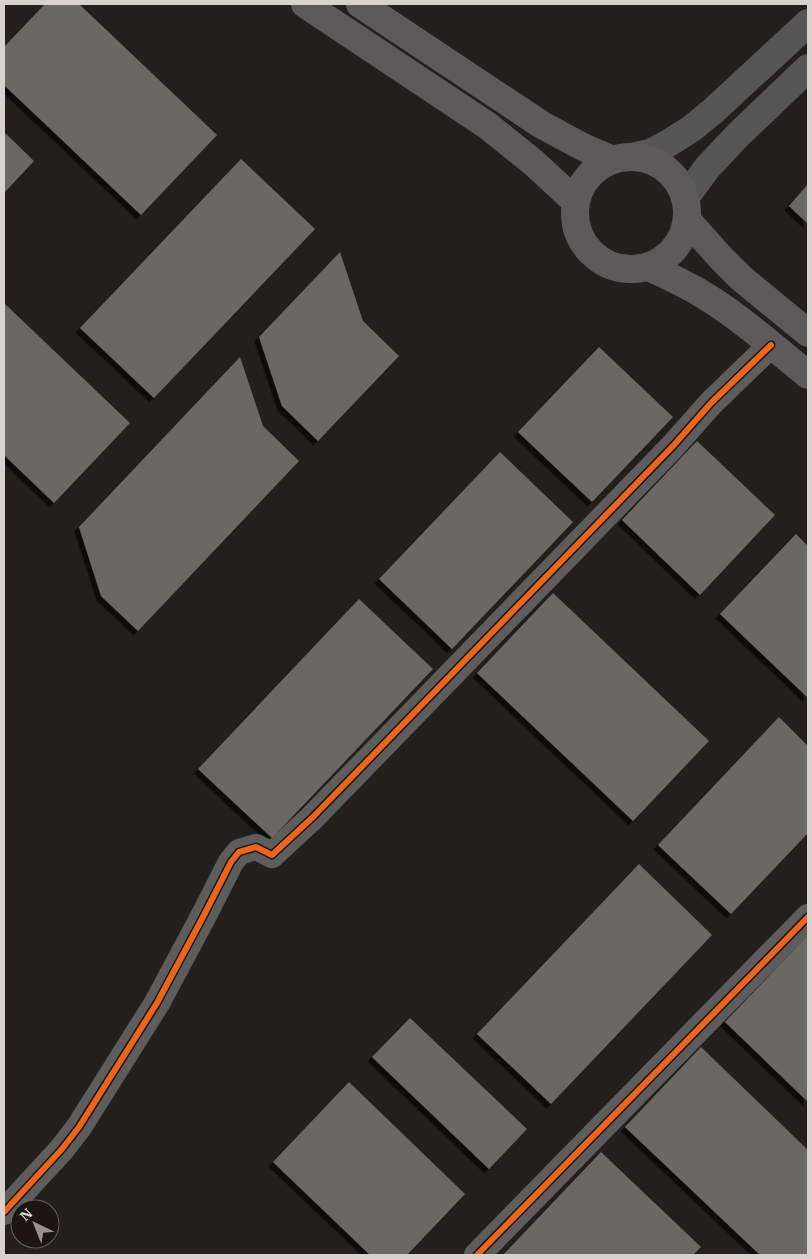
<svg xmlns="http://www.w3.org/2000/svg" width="812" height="1259" font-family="'IBM Plex Serif',serif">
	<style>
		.building { fill: #6b6764; filter: url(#shadow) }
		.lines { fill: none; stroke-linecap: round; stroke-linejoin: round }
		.street { stroke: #5e5d5e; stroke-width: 26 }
		.secondary { stroke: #575657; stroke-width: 28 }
		.highway { stroke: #5c5a5b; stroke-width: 28 }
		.cycleway-casing { stroke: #1d150f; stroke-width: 9 }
		.cycleway { stroke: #eb651d; stroke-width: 6 }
	</style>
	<defs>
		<filter id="shadow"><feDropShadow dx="-4.5" dy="4.5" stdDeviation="0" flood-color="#0009"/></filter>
	</defs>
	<rect width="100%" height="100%" fill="#221f1c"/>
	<path class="building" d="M45,4H79L217,135L141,215L4,85V47Z
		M4,132L34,161L4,193Z
		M241,159L315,229L154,398L80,328Z
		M808,184V224L789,206Z
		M340,252L363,321L399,356L318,441L282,406L259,337Z
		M4,303L130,423L54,503L4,455Z
		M599,347L673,417L592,502L518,432Z
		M240,357L263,426L299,461L138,631L101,596L79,527Z
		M697,441L775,515L700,595L622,520Z
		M500,452L573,522L452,649L379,579Z
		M796,534L808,546V698L720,614Z
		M553,593L709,741L633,821L477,673Z
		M359,599L433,669L272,838L198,769Z
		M779,717L808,746V833L731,914L658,845Z
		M639,864L712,935L551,1104L477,1034Z
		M808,935V1102L725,1022Z
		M410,1018L527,1129L489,1169L372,1057Z
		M701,1047L808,1150V1255H760L625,1127Z
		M349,1082L465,1194L407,1255H370L273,1162Z
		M601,1152L701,1247L693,1255H503Z"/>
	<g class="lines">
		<path class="street" d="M4,1212L62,1149L79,1127L157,1003L203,917L231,862L239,852L256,847L272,855L313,817L673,446L711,403L771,345
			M477,1255L808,917"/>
		<path class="secondary" d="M632,157L650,153L667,144L691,129L713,111L808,23
			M685,198L707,168L737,136L808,68"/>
		<path class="highway" d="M305,4L488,126L534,163L576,202
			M360,4L542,125L583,147L613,160
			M575 213a56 56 0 1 1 112 0a56 56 0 1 1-112 0Z
			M687,220L722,259L741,278L808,333
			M648,267C664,274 681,282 697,291C737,314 772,346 808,375"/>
		<defs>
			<path id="cycleway" d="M4,1212L62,1149L79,1127L157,1003L203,917L231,862L239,852L256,847L272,855L313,817L673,446L711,403L771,345
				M477,1255L808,917"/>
		</defs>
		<use href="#cycleway" class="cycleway-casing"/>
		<use href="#cycleway" class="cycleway"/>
	</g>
	<rect width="812" height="1259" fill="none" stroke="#d7d2ce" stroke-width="10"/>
	<g transform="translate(35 1224) rotate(317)"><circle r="24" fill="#1d150f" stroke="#67615b"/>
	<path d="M0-4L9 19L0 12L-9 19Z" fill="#989390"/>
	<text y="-8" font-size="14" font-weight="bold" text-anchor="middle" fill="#d7d2ce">N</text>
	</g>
</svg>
